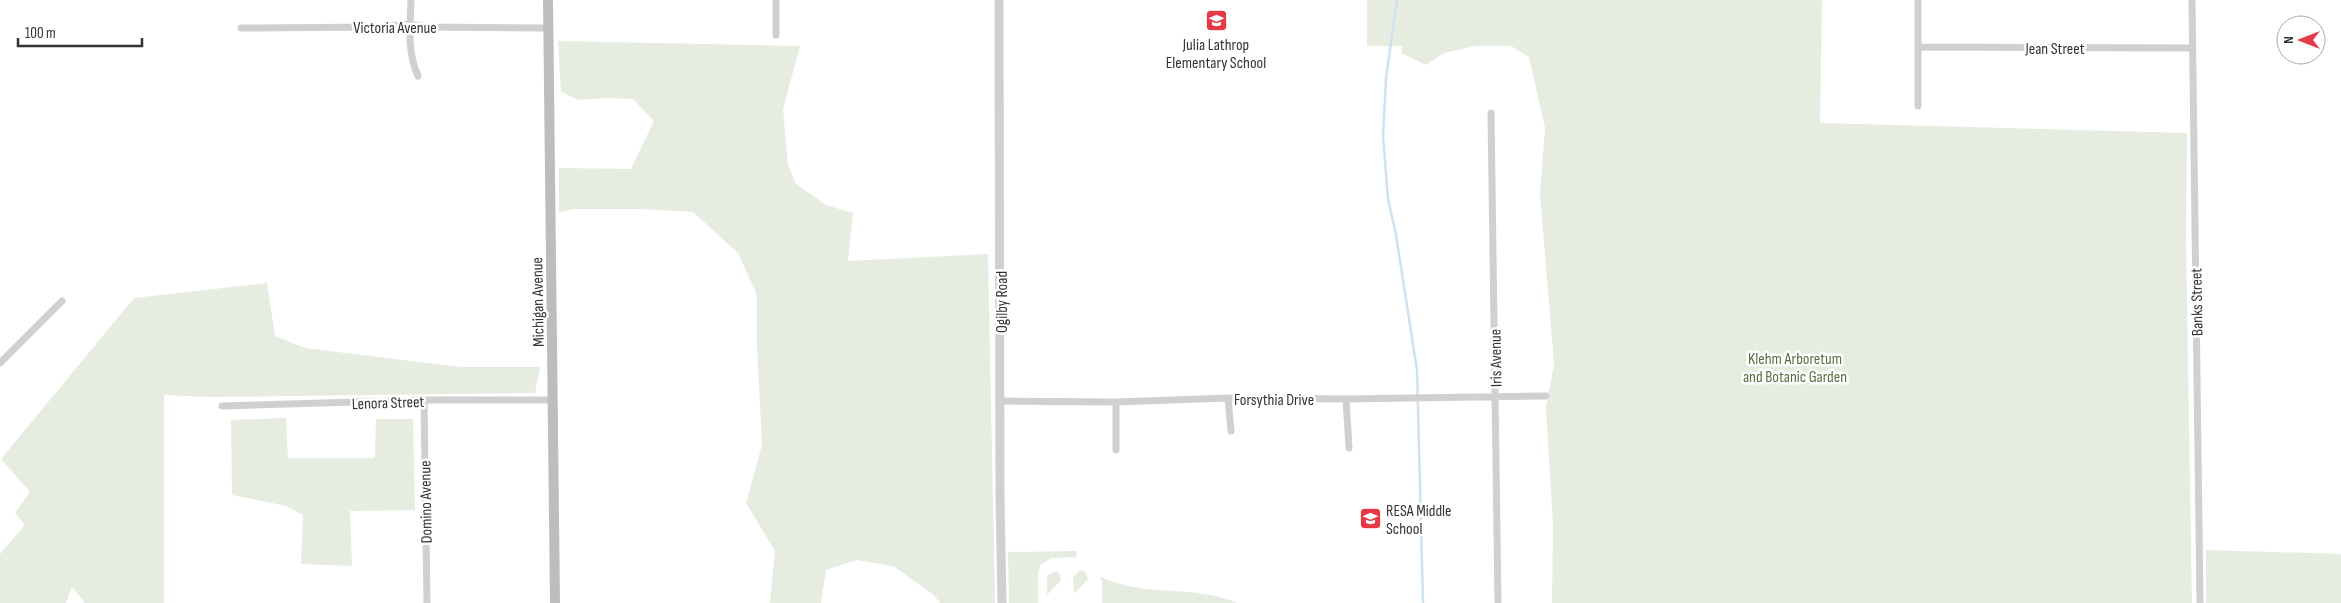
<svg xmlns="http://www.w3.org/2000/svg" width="2341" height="603" font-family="'Sofia Sans Condensed',sans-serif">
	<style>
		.green { fill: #e6ecdf }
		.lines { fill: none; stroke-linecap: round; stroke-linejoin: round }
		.stream { stroke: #cfe2ee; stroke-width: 2.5 }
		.minor { stroke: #d0d0d0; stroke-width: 7 }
		.tertiary { stroke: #d0d0d0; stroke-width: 9 }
		.secondary { stroke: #bdbdbd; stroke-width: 10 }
		.labels { text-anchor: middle; stroke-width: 5; stroke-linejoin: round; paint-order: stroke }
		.street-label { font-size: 16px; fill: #333; stroke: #fff }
		.poi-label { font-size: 16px; fill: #333; stroke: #fff }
		.park-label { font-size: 16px; fill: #56703f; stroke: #fff }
	</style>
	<rect width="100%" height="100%" fill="#fff"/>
	<path class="green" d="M1367,0H1822L1820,123L2187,133L2186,242L2192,603H1552L1553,526L1546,408L1554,364L1540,194L1545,128L1529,57L1511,46H1475L1444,53L1426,65L1401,53L1402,46H1367Z
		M558,41L800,46L783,109L788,165L796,184L826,205L853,213L848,261L988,254L995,603H940L934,595L893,566L857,560L826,570L821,603H770L775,551L746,503L762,445L757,347V295L738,253L693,212L642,209H572L559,213V168L631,169L654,121L633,99L607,98L579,100L561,92Z
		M267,283L275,336L305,348L460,367H540L535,393L207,397L164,395V603H85L72,587L66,603H0V554L25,525L15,513L30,492L1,459L134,298Z
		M286,418L288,458H375L376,419H413L415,510L350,511L352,566L301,564L303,515L287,506L232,495L231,420Z
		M2206,550L2341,554V603H2206Z
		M1077,551L1076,557L1052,558L1041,564L1038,574V603H1009L1008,552Z
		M1080,570L1085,572L1088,579L1074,594L1073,577Z
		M1056,571L1060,574L1061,580L1047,595V575Z
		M1101,577C1144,598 1194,584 1237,603H1102V581L1100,580Z"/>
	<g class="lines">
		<path class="stream" d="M1397,0L1386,78L1383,136L1388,199L1396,235L1417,370L1423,603"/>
		<path class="minor" d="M411,0C410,27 407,51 418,76
			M776,0V35
			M1918,0V106
			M2192,0L2200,603
			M241,28L378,27L410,24L426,27L548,28
			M1919,47L2192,48
			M1491,113L1498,603
			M0,363L62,301
			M1228,398L1231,431
			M1346,399L1349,448
			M424,400L427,603
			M1001,401L1116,402L1228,398L1346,399L1546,396
			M1116,402V450
			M222,406L424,400H554"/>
		<path class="tertiary" d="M999,0L1000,498L1002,603"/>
		<path class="secondary" d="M548,0L555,603"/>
	</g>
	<defs>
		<symbol id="school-square" viewBox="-11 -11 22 22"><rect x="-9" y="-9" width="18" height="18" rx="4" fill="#e63946" stroke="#fff"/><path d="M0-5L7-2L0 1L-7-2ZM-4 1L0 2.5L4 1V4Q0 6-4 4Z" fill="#fff"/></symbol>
	</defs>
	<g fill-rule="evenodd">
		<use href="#school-square" x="1204" y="8" width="25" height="25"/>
		<use href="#school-square" x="1358" y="506" width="25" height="25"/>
	</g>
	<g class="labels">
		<g class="street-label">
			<text x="395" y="33">Victoria Avenue</text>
			<text x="2055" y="54">Jean Street</text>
			<text transform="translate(537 302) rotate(-91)" y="6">Michigan Avenue</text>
			<text transform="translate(1001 302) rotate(-90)" y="6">Ogilby Road</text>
			<text transform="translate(2196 302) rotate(-91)" y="6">Banks Street</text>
			<text transform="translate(1495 358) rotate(-91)" y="6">Iris Avenue</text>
			<text x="1274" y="405">Forsythia Drive</text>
			<text transform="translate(388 402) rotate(-2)" y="6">Lenora Street</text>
			<text transform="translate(425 502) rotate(-91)" y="6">Domino Avenue</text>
		</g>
		<g class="poi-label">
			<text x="1216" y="50">Julia Lathrop<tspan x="1216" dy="18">Elementary School</tspan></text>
			<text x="1386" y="516" text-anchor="start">RESA Middle<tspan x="1386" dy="18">School</tspan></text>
		</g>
		<g class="park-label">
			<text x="1795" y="364">Klehm Arboretum<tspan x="1795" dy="18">and Botanic Garden</tspan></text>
		</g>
	</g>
	<g transform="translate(2301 40) rotate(270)"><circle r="24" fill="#ffffff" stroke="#adadad"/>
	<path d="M0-4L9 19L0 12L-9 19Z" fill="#e63946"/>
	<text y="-8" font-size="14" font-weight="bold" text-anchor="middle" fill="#333333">N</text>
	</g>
	<path d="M18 38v8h124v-8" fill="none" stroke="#333333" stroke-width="2.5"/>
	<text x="25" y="38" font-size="15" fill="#333333" stroke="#ffffff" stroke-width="4" paint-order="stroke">100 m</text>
</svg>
